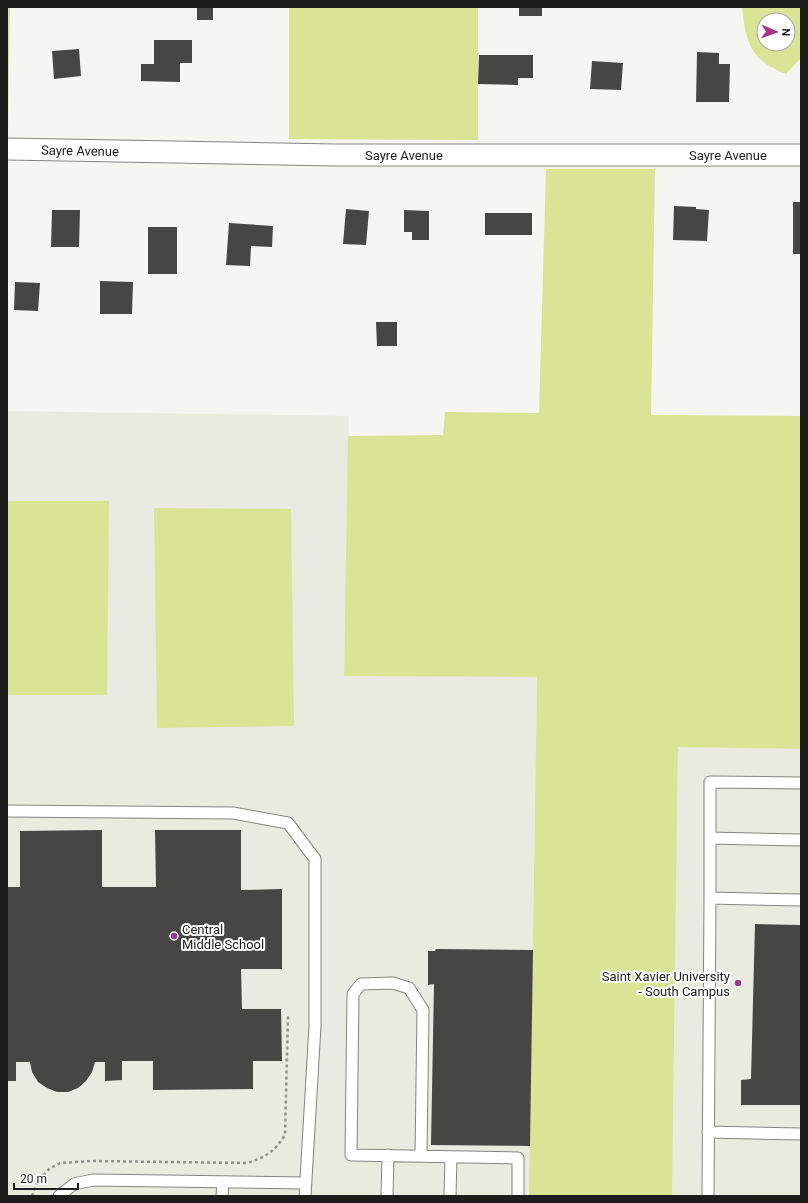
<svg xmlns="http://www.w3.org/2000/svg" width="808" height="1203" font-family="Roboto,sans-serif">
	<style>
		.built { fill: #e9ebe0 }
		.green { fill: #d9e495; fill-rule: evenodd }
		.building { fill: #464643 }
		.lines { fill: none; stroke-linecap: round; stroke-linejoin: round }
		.service-casing { stroke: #848481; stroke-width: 13 }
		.minor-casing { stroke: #848481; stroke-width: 23 }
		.path { stroke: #90908d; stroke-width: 2.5; stroke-dasharray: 3 3; stroke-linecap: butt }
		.service { stroke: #fff; stroke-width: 11 }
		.minor { stroke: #fff; stroke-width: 21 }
		.poi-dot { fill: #a6328b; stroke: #fffffe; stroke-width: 1.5 }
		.labels { text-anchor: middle; stroke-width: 4; stroke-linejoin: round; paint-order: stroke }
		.street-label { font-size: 13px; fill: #1d1d1c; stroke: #fffffe }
		.poi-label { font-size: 13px; fill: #1d1d1c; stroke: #fffffe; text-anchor: start }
	</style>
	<rect width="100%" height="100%" fill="#f5f5f2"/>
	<path class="built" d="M7,411L349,416L344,675L537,677L529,1196H7Z
		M678,747L801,749V1196H672Z"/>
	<path class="green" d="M7,7H10L8,133H7Z
		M289,7H478V140L289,139Z
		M742,7H801V58L786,74C750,60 746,43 742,7ZM764,20H788V44H764Z
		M546,169H655L651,415L801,416V749L678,747L672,1196H529L537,677L344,676L348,436L443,435L445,412L539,413Z
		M7,501H109L107,695H7Z
		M154,508L291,509L294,726L157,728Z"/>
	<path class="building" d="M197,7H213V20H197Z
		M519,7H542V16H519Z
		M154,40H192V63H180V82L141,81V64H154Z
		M79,49L81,76L54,79L52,51Z
		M697,52L719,53V64H730L729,102H696Z
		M479,55H533V78H518V85L478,84Z
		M592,61L623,63L621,90L590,89Z
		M793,202H801V254H793Z
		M674,206L696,207V209L709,210L707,241L673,240Z
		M346,209L369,211L366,245L343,244Z
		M52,210H80L79,247H51Z
		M404,210L429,211V240H412V232H404Z
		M485,213H532V235H485Z
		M229,223L273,226L272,247L251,246L250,266L226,265Z
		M148,227H177V274H148Z
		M100,281L133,282L132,314H100Z
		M15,282L40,283L38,311L14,310Z
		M376,322H397V346H377Z
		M102,830V887H156L155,830H241V890L282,889V969H241L242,1009H281L282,1061H253V1089L153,1090V1061H122V1080L105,1081V1062H95L92,1072L86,1081L78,1088L68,1092H57L47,1088L38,1082L32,1072L30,1062H16V1081H7V887H20V831Z
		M755,924L801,925V1105H741V1080L751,1079Z
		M436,949L533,950L530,1146L431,1145L434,984L428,985V951H435Z"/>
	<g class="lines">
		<defs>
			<path id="service" d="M7,811L233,813L288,823L315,859V1026L305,1196
				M710,838L801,840
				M710,898V782L801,783
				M708,1132L801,1134
				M421,1156L423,1010L409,988L393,983L361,984L353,994L351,1155L518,1158V1196
				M59,1196L74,1184L93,1180L305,1183
				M222,1196L223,1182
				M387,1196L388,1155
				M450,1196L451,1157
				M708,1196L710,898L801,900"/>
			<g id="minor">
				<path id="s1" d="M7,149L334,155H801"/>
			</g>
		</defs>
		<use href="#service" class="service-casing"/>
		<use href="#minor" class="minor-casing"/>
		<path class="path" d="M32,1196L37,1183L49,1169L60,1163L91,1161L247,1163C266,1157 274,1152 285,1135L288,1015"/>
		<use href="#service" class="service"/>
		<use href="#minor" class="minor"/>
	</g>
	<g class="poi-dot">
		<circle cx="174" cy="936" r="4"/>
		<circle cx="738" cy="983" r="4"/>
	</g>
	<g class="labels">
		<g class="street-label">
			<text dy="5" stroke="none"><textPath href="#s1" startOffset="73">Sayre Avenue</textPath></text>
			<text dy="5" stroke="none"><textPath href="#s1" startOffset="397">Sayre Avenue</textPath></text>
			<text dy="5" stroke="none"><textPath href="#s1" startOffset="721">Sayre Avenue</textPath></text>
		</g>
		<g class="poi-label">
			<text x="182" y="934">Central<tspan x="182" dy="15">Middle School</tspan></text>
			<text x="730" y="981" text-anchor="end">Saint Xavier University<tspan x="730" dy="15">- South Campus</tspan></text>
		</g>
	</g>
	<rect width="808" height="1203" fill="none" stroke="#1d1d1c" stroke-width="16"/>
	<g transform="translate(776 32) rotate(92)"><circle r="19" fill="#fffffe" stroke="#a5a5a4"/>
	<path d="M0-3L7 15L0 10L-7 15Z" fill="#a6328b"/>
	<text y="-6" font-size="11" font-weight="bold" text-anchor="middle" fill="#1d1d1c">N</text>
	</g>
	<path d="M14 1183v6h64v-6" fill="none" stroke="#1d1d1c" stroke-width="2"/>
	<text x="20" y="1183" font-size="12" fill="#1d1d1c" stroke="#fffffe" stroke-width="3" paint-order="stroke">20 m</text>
</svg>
